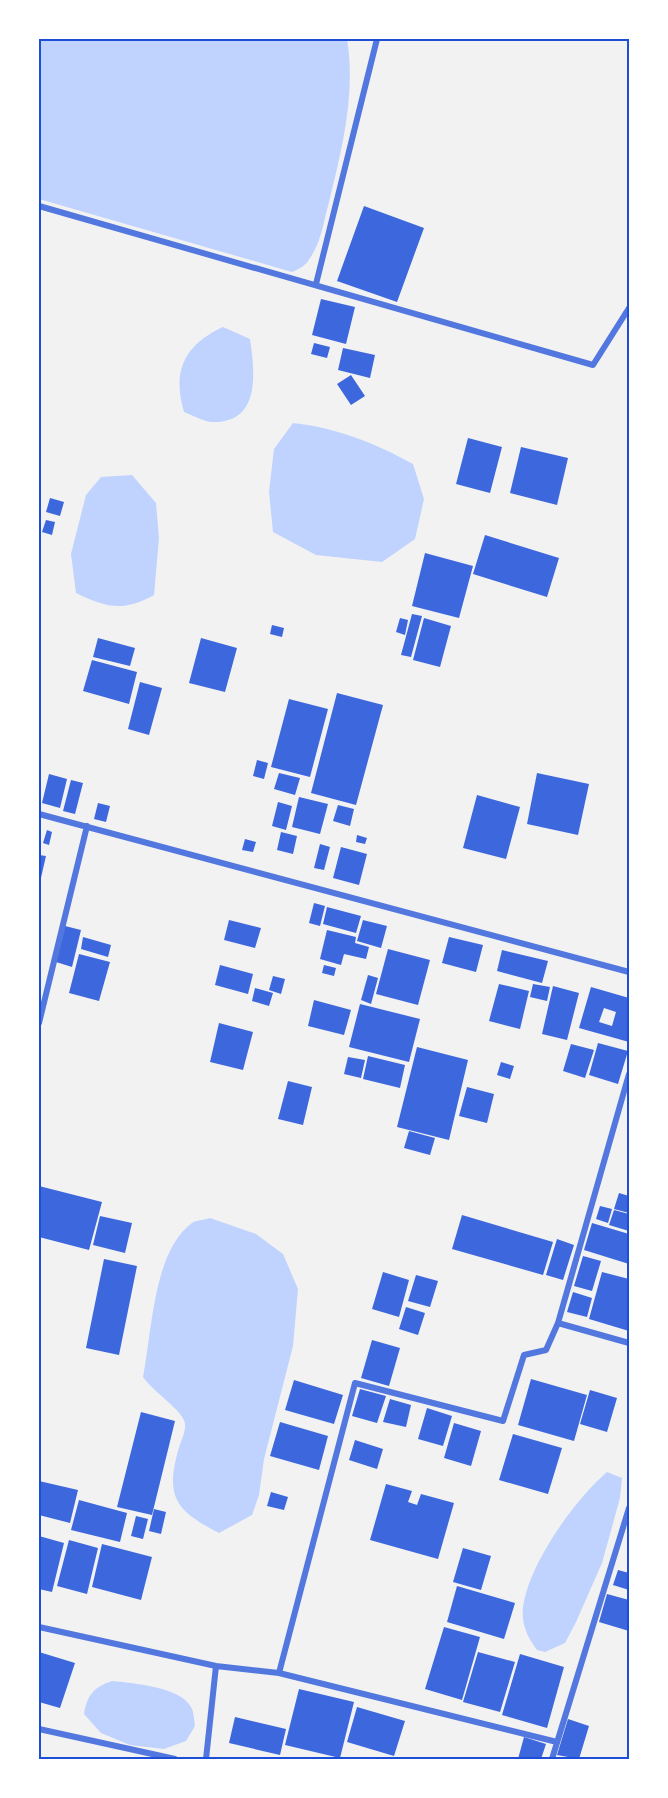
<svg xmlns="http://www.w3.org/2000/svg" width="668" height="1798" font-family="'DejaVu Sans',sans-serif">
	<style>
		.water { fill: #bfd3fe }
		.building { fill: #3d67dc; fill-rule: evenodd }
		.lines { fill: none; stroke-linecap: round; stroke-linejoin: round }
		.minor { stroke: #5277de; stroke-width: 6 }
		.neatline { fill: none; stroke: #1d4ed8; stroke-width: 2 }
	</style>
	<rect width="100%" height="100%" fill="#f2f2f2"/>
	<path class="water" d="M39,39H347C356,93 342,149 329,202C324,220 321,243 310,258C306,265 300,269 292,272L39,199Z
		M223,327L250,339C255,373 261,424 211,422C203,421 192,415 184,412C172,371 184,345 223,327Z
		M293,423C337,428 375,443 413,464L424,499L415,539L382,562L316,555L273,532L269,492L274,449Z
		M132,475L156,503L159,538L154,595C123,612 107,608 76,593L71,554L86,495L101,477Z
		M210,1218L256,1234L283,1254L298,1289L293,1346L264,1459L259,1495L252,1515L219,1533C177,1511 165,1498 178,1451C180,1443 186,1432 185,1424C185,1412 152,1391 143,1377C152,1333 153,1251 192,1223C196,1220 204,1220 210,1218Z
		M607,1472L622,1478L620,1498L602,1563L576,1622L565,1643L545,1652L537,1650C528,1638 521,1624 523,1608C528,1565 575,1499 607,1472Z
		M112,1681C132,1683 181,1687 191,1707C194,1712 194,1720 195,1726L186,1741L164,1749L130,1745L101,1733L84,1714C87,1695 94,1687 112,1681Z"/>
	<path class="building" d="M364,206L424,228L397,302L337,281Z
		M321,299L355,307L346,344L312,335Z
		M314,343L330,347L327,358L311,354Z
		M343,348L375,355L370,378L338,370Z
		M351,375L365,396L351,405L337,384Z
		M468,438L502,447L490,493L456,484Z
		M521,447L568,458L557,505L510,493Z
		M50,498L64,502L60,516L46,512Z
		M46,520L55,522L52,535L42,532Z
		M485,535L559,558L547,597L473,574Z
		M425,553L473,566L459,618L412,606Z
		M412,614L422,616L411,657L401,655Z
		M400,618L408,620L405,635L396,632Z
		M424,618L451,626L440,667L413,660Z
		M272,625L284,628L282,637L270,634Z
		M98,638L135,648L130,666L93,657Z
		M201,638L237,648L225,692L189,683Z
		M92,660L137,672L129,704L83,691Z
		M140,682L162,688L149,735L128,729Z
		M337,693L383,705L356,805L311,793Z
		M289,699L328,709L310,777L271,767Z
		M257,760L268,763L264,779L253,776Z
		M279,773L300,778L295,795L274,789Z
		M537,773L589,784L578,835L527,824Z
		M49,774L67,779L60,808L42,803Z
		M71,780L83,783L75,814L63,811Z
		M477,795L520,807L506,859L463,848Z
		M299,797L328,804L320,834L292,827Z
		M278,802L292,806L286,830L272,826Z
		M98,803L110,806L106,822L94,819Z
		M338,805L354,809L350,826L333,821Z
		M47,830L52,832L49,845L43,843Z
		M281,832L297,836L293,854L277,850Z
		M357,835L367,838L365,844L356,842Z
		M245,839L256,842L253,852L242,850Z
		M320,844L330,847L324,870L314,868Z
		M341,847L367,854L359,885L333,878Z
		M39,855L46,856L40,882H39Z
		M314,903L325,906L320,926L309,923Z
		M327,907L361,916L356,933L323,924Z
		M229,920L261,928L255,948L224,940Z
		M363,920L387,926L381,948L357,941Z
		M65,926L81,930L72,967L56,962Z
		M327,930L356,937L355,943L369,947L366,959L344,954L341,965L320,959Z
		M83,937L111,945L108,957L81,949Z
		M449,937L483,945L476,972L442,963Z
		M388,949L430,960L418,1005L376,994Z
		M502,950L548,961L542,983L497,971Z
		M79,954L110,962L99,1001L69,993Z
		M220,965L253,974L248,994L215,985Z
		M324,965L336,968L334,976L322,973Z
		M368,975L378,978L371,1004L361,1000Z
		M273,976L285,979L281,994L269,990Z
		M499,984L529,991L520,1029L489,1021Z
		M533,984L550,987L547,1001L530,997Z
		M553,986L579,993L567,1040L542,1034Z
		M591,987L629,998V1042L579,1028ZM604,1008L616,1012L612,1026L599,1022Z
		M255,988L273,993L269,1006L252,1001Z
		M314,1000L351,1010L344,1035L308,1026Z
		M360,1004L420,1019L409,1062L349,1047Z
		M219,1023L253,1032L243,1070L210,1062Z
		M598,1043L628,1051L618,1084L589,1075Z
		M571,1044L594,1050L585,1078L563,1071Z
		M417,1047L468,1060L449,1140L397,1127Z
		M368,1056L405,1065L400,1088L363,1079Z
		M348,1057L365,1060L361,1078L344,1074Z
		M501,1062L514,1066L510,1079L497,1075Z
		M288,1081L312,1087L303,1125L278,1119Z
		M467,1087L494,1094L487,1123L459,1116Z
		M409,1131L435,1138L430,1155L404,1148Z
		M39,1186L102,1202L89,1250L39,1237Z
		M619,1193L629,1196V1213L614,1209Z
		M600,1206L612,1209L608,1223L596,1219Z
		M614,1210L629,1214V1231L609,1225Z
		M462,1215L553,1242L543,1275L452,1249Z
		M100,1216L132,1223L125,1253L93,1245Z
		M592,1223L629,1234V1264L584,1250Z
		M557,1239L574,1245L563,1280L546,1275Z
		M583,1256L601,1261L592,1291L574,1286Z
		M104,1259L137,1266L119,1355L86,1348Z
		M383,1272L409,1280L399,1317L372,1309Z
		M602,1272L629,1279V1331L589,1319Z
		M416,1275L438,1281L430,1307L408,1301Z
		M573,1292L592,1298L587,1317L567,1312Z
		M406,1307L425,1313L418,1335L399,1329Z
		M372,1340L400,1348L389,1386L361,1378Z
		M531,1379L587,1395L574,1441L518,1425Z
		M294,1380L343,1395L334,1424L285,1410Z
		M360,1389L386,1396L377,1423L352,1416Z
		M590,1390L617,1398L607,1432L580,1424Z
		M390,1399L411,1405L406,1427L383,1422Z
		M427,1408L452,1416L443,1446L418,1439Z
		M141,1412L175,1421L152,1515L117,1507Z
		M280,1422L328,1436L319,1470L270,1456Z
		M454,1423L481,1431L471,1466L444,1458Z
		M513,1434L562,1448L548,1494L499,1480Z
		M355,1440L383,1449L377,1469L349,1460Z
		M39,1481L78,1490L70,1523L39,1515Z
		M386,1484L412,1491L408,1502L417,1505L421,1494L454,1503L438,1559L370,1540Z
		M271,1492L288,1497L284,1510L267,1506Z
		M79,1500L127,1513L120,1542L71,1530Z
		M154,1509L166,1512L161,1534L149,1531Z
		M136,1516L148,1519L143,1539L131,1536Z
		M39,1536L64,1543L52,1592L39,1589Z
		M69,1540L98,1548L87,1594L57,1586Z
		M102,1544L152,1557L141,1600L92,1587Z
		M463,1548L491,1556L481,1590L453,1582Z
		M618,1570L629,1573V1590L613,1585Z
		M457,1586L515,1603L504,1639L447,1622Z
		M607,1594L629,1600V1631L599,1622Z
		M444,1627L480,1637L462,1700L425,1689Z
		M39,1652L75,1663L60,1708L39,1702Z
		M478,1652L515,1662L500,1712L463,1702Z
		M520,1654L564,1667L547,1728L502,1715Z
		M299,1689L354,1702L340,1758L285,1745Z
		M357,1707L405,1721L394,1756L347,1742Z
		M235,1717L286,1729L280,1755L229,1743Z
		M568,1719L589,1726L579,1759L557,1755Z
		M524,1737L546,1744L541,1759H518Z"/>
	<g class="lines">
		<path class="minor" d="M39,206L593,365L629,308
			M316,284L377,39
			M39,814L629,972
			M39,1023L87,826
			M558,1323L629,1343
			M39,1627L216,1666L279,1673L557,1742
			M279,1673L355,1383L503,1421L524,1355L546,1350L558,1323L629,1074
			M39,1729L175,1759
			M206,1759L216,1666
			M552,1759L629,1508"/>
	</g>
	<rect width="668" height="1798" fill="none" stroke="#ffffff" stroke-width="81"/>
	<rect x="40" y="40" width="588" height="1718" class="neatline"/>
</svg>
